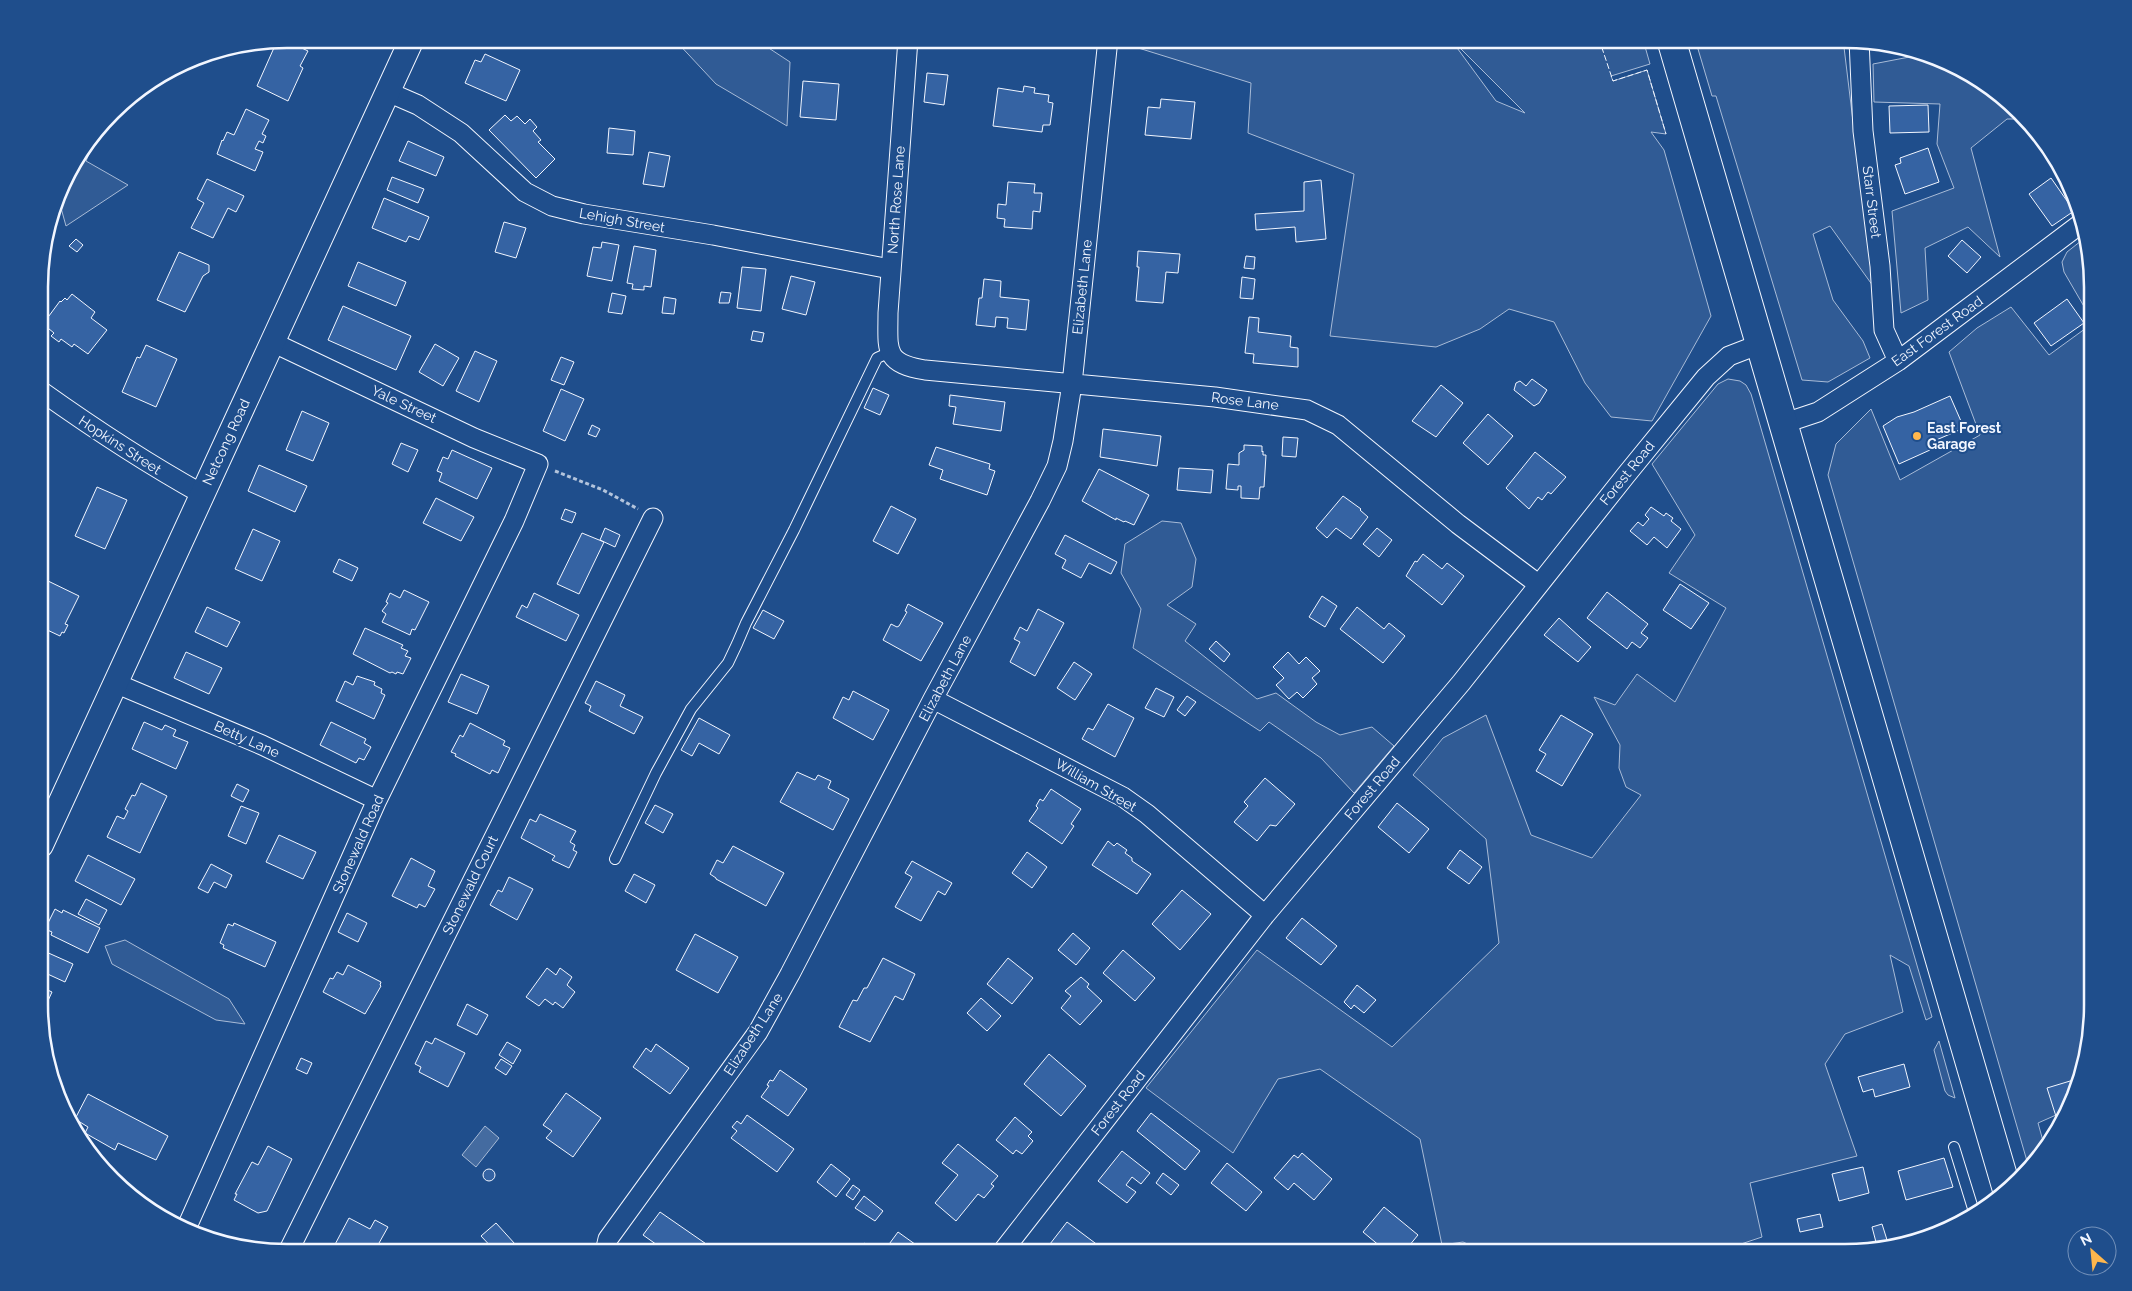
<svg xmlns="http://www.w3.org/2000/svg" width="2132" height="1291" font-family="Raleway,sans-serif">
	<style>
		.built { fill: #305b95; stroke: #a8bbd7; fill-rule: evenodd }
		.water { fill: #446ba0; stroke: #a8bbd7 }
		.building { fill: #3563a3; stroke: #f2f6ff }
		.lines { fill: none; stroke-linecap: round; stroke-linejoin: round }
		.service-casing { stroke: #f2f6ff; stroke-width: 12 }
		.minor-casing { stroke: #f2f6ff; stroke-width: 21 }
		.tertiary-casing { stroke: #f2f6ff; stroke-width: 26 }
		.primary-casing { stroke: #f2f6ff; stroke-width: 30 }
		.path { stroke: #b3c4dc; stroke-width: 3; stroke-dasharray: 4 2.5; stroke-linecap: butt }
		.service { stroke: #1f4e8c; stroke-width: 10 }
		.minor { stroke: #1f4e8c; stroke-width: 19 }
		.tertiary { stroke: #1f4e8c; stroke-width: 24 }
		.primary { stroke: #1f4e8c; stroke-width: 28 }
		.fence { stroke: #f2f6ff; stroke-width: 1; stroke-dasharray: 6 2.5; stroke-linecap: butt }
		.poi-dot { fill: #ffb74d; stroke: #1f4e8c; stroke-width: 2 }
		.labels { text-anchor: middle; stroke-width: 4; stroke-linejoin: round; paint-order: stroke }
		.street-label { font-size: 14px; fill: #f2f6ff; stroke: #1f4e8c }
		.poi-label { font-size: 14px; font-weight: bold; fill: #f2f6ff; stroke: #1f4e8c; text-anchor: start }
		.rim { fill: none; stroke: #f2f6ff; stroke-width: 2.5 }
	</style>
	<rect width="100%" height="100%" fill="#1f4e8c"/>
	<path class="built" d="M674,39H755L790,62L787,126L716,84Z
		M1120,39H1573L1575,44L1591,39H1647L1648,42L1644,43L1650,64L1611,76L1613,81L1647,70L1666,134L1651,132L1664,150L1711,316L1652,421L1611,417L1585,383L1554,322L1509,309L1480,329L1436,347L1330,336L1354,174L1248,133L1251,83L1119,42ZM1452,41H1453L1525,113L1496,101Z
		M1698,39H1843L1873,286L1830,226L1813,234L1833,300L1863,341L1870,358L1828,382L1802,380L1716,96H1712L1698,49Z
		M1925,54L1968,71L1981,86L1985,84L2020,111L2026,119H2007L1971,148L2000,257L1968,227L1925,248L1928,300L1901,313L1892,211L1954,188L1937,144L1940,104L1874,102L1873,64Z
		M98,133L86,161L128,185L66,226L58,197L64,177Z
		M2086,237L2093,270V322L2064,272L2062,262L2067,252Z
		M2011,307L2049,355L2093,323V1020L2081,1081L2080,1078L2056,1115L2038,1123L2045,1148L2029,1168L1828,475L1836,444L1871,409L1900,480L1980,435L1949,352L1977,328Z
		M1728,379L1740,381L1746,385L1751,394L1932,1017L1926,1020L1909,966L1890,955L1903,1012L1845,1034L1825,1064L1857,1156L1750,1183L1762,1237L1717,1252H1486L1463,1242L1442,1245L1420,1139L1320,1069L1278,1079L1233,1153L1146,1088L1257,950L1392,1047L1499,943L1486,839L1413,775L1443,738L1486,715L1531,835L1592,858L1641,795L1626,787L1619,768L1620,745L1594,697L1615,705L1637,674L1675,702L1726,608L1669,573L1695,535L1652,464L1718,384Z
		M1162,521L1181,523L1196,559L1192,587L1167,605L1196,624L1185,641L1257,699L1276,693L1316,722L1340,735L1372,727L1394,746L1354,793L1321,758L1269,722L1260,731L1133,648L1141,609L1121,573L1125,544Z
		M125,940L229,999L245,1024L216,1020L112,964L105,946Z
		M1939,1041L1955,1098L1948,1095L1945,1091L1934,1050Z"/>
	<path class="water" d="M485,1126L499,1138L476,1167L462,1155Z"/>
	<path class="building" d="M283,39L308,51L300,66L303,68L288,101L257,86L277,41Z
		M833,39H866L865,48L833,46Z
		M1573,39H1591L1575,44Z
		M485,54L520,70L506,101L465,83L475,60L481,62Z
		M927,73L948,75L944,105L924,102Z
		M803,81L839,84L836,120L800,117Z
		M1024,86L1035,88L1034,93L1049,95L1048,102L1053,103L1050,125H1043L1042,132L993,126L998,88L1023,92Z
		M1161,99L1195,102L1191,139L1145,135L1148,107L1160,108Z
		M1928,105L1929,132L1890,133L1889,106Z
		M246,109L269,120L262,134L266,136L263,143L259,141L255,149L263,152L255,171L217,154L222,140L223,141L227,132L234,135Z
		M505,115L511,121L517,116L525,124L530,119L537,127L533,131L541,140L538,142L555,159L536,178L489,130Z
		M609,128L635,131L633,155L607,153Z
		M408,141L444,157L436,176L399,161Z
		M1928,148L1939,182L1905,194L1895,165L1901,163L1900,158Z
		M649,152L670,156L664,187L643,184Z
		M392,177L424,189L418,203L387,190Z
		M2051,178L2074,211L2052,226L2029,194Z
		M207,179L244,196L236,212L228,208L213,238L191,228L204,203L197,199Z
		M1321,180L1326,239L1296,242L1295,227L1256,230L1255,214L1304,211V182Z
		M1008,182L1035,184L1034,193H1042L1040,212L1033,211L1032,229L1004,227L1005,219L997,218L998,204L1006,205Z
		M384,198L429,217L419,240L409,236L406,242L372,228Z
		M504,222L526,228L516,258L495,252Z
		M76,239L83,245L77,252L69,246Z
		M1962,240L1981,257L1967,273L1948,256Z
		M602,242L619,245L612,281L587,276L593,247L601,248Z
		M634,246L656,250L651,287L644,286V290L632,289L633,284L627,283Z
		M1138,251L1180,254L1178,273L1166,272L1163,303L1136,301L1139,267H1137Z
		M179,252L209,265V272L203,276L185,312L157,300Z
		M1246,256L1255,257L1254,269L1244,268Z
		M358,262L406,282L396,306L348,286Z
		M742,267L766,269L761,311L737,308Z
		M791,276L815,282L806,315L782,309Z
		M1242,277L1255,279L1253,299L1240,298Z
		M984,279L1001,281L1000,297L1029,300L1026,330L1007,328L1008,318L996,317L995,327L976,325L979,298H982Z
		M721,292L731,293L729,303H719Z
		M612,293L626,296L622,314L608,312Z
		M72,294L95,312L91,318L107,330L88,354L74,344L72,347L61,339L59,342L51,336L54,333L43,324L60,301L61,302L65,298L67,300Z
		M664,297L676,299L674,314L662,313Z
		M2067,299L2084,323L2051,346L2034,323Z
		M343,306L411,336L396,370L328,340Z
		M1249,317L1259,318L1258,332L1291,336L1290,347L1298,348V367L1253,363L1254,354L1245,353Z
		M753,331L764,333L762,342L751,340Z
		M435,344L459,358L443,386L419,372Z
		M146,345L177,359L156,407L122,392L137,357L140,358Z
		M475,351L497,361L479,402L456,391Z
		M561,357L574,362L564,385L551,380Z
		M1532,379L1547,390L1539,403L1534,406L1514,390L1516,383L1520,381L1526,386Z
		M1441,385L1463,403L1436,437L1412,421Z
		M873,388L889,395L880,415L864,408Z
		M561,389L584,399L565,441L543,431Z
		M950,395L1005,402L1001,431L953,424L956,407L949,406Z
		M1950,396L1964,428L1927,444L1930,450L1899,464L1883,426L1897,417L1914,412Z
		M302,411L329,423L313,461L286,450Z
		M1488,414L1513,436L1488,465L1463,443Z
		M592,425L600,429L596,437L588,434Z
		M1103,429L1161,436L1157,466L1100,457Z
		M1283,437L1298,438L1296,457L1282,456Z
		M401,443L418,450L408,472L392,464Z
		M1244,445L1262,446V452L1263,451V455H1266L1264,487H1260L1259,499L1241,498V486H1238V490L1226,489L1228,464L1239,465V453L1244,450Z
		M936,447L990,464L989,469L995,471L987,495L940,479L943,470L929,465Z
		M452,450L492,468L477,499L439,481L442,473L437,471L443,457L448,459Z
		M1535,452L1566,477L1551,494L1548,492L1542,500L1538,497L1529,509L1506,488Z
		M259,465L307,486L295,512L248,491Z
		M1179,468L1213,470L1211,493L1177,490Z
		M1099,469L1149,495L1134,525L1125,521L1124,522L1116,518V520L1082,501Z
		M97,487L127,500L105,549L75,536Z
		M1343,496L1361,509L1360,510L1368,517L1351,539L1336,528L1327,538L1316,528Z
		M436,498L474,517L461,541L423,523Z
		M891,506L916,519L898,554L873,541Z
		M1651,507L1664,516L1666,513L1673,518L1671,521L1681,529L1667,548L1654,537L1647,545L1630,531L1638,522L1643,526L1649,519L1645,515Z
		M565,509L576,513L572,523L561,519Z
		M605,528L620,535L615,547L600,540Z
		M1377,528L1392,540L1379,557L1363,544Z
		M253,529L280,541L262,581L235,569Z
		M582,533L604,542L579,594L557,584Z
		M1065,535L1117,562L1111,574L1089,563L1081,578L1062,568L1066,560L1055,554Z
		M1423,554L1442,569L1447,563L1464,576L1442,605L1406,576L1415,561L1417,562Z
		M339,559L358,568L352,581L333,572Z
		M46,580L79,596L65,624L68,625L64,633L62,632L60,636L41,627V591Z
		M1680,584L1709,603L1691,629L1663,610Z
		M404,590L429,602L415,630L412,629L410,635L382,622L386,614L382,611L388,603L386,602L390,593L400,598Z
		M1607,592L1648,624L1641,633L1648,638L1640,648L1632,642L1627,649L1587,618Z
		M534,593L579,615L566,641L516,617L522,605L527,608Z
		M1322,596L1337,606L1325,627L1309,617Z
		M908,604L943,623L921,661L883,640L891,624L897,627L899,626L907,612L905,611Z
		M207,607L240,622L227,647L195,632Z
		M1357,607L1384,629L1389,623L1405,636L1383,663L1340,629Z
		M1038,609L1064,623L1035,676L1010,662L1020,642L1014,639L1020,627L1027,631Z
		M763,610L784,621L774,639L753,628Z
		M1559,618L1591,647L1578,662L1544,635Z
		M365,628L403,645L401,648L408,651L405,656L411,658L403,674L397,672L396,674L392,672L390,673L353,654Z
		M1216,641L1230,654L1224,662L1209,649Z
		M186,652L222,668L209,694L174,678Z
		M1288,652L1299,664L1306,657L1320,671L1312,678L1317,684L1303,698L1297,692L1289,699L1276,685L1284,678L1273,667Z
		M1074,662L1092,674L1075,700L1057,688Z
		M461,674L489,686L477,714L448,702Z
		M357,676L375,682L374,685L382,689L381,693L385,695L374,719L336,701L345,681L353,685Z
		M596,681L625,695L620,706L643,717L634,734L589,711L591,706L585,703Z
		M1156,688L1174,697L1164,717L1145,708Z
		M853,691L889,710L873,740L833,718L843,697L849,700Z
		M1187,696L1196,702L1185,716L1177,710Z
		M1108,704L1134,718L1115,757L1082,739L1088,728L1093,730Z
		M1561,715L1593,734L1562,786L1536,771L1546,754L1539,750Z
		M699,718L730,735L719,754L699,743L692,756L681,750Z
		M144,722L162,730L165,725L176,730L173,736L188,742L176,769L132,749Z
		M331,722L366,739L364,743L371,747L364,760L359,758L356,763L320,745Z
		M470,723L505,741L503,745L510,748L498,773L492,770L490,774L455,756L456,754L451,752L460,735L463,737Z
		M797,772L815,780L818,775L831,781L828,788L849,799L833,830L780,802Z
		M1265,778L1295,804L1276,826L1270,825L1257,841L1234,822L1248,806L1244,802Z
		M141,783L167,796L140,853L107,837L117,816L124,819L128,811L125,809L132,795L135,796Z
		M237,784L249,790L243,802L231,796Z
		M1051,789L1081,809L1071,824L1074,826L1062,844L1029,821L1038,808L1036,806L1040,799L1043,801Z
		M1397,803L1429,829L1409,853L1378,827Z
		M655,805L673,814L663,833L645,823Z
		M241,806L259,813L246,844L228,836Z
		M540,814L576,831L570,842L575,845L573,850L577,852L569,868L552,860L555,856L521,838L530,819L536,822Z
		M279,835L316,852L303,879L266,862Z
		M1108,841L1114,846L1117,843L1127,850L1125,853L1132,858V861L1151,874L1137,894L1092,865Z
		M733,846L784,873L766,906L716,879V878L710,874L717,860L723,863Z
		M1460,850L1482,867L1469,884L1447,868Z
		M1027,852L1047,867L1032,888L1012,873Z
		M88,855L135,879L121,905L75,881Z
		M411,858L435,871L428,886L435,889L425,907L419,904L417,908L392,896Z
		M912,861L952,883L945,895L938,891L921,921L895,907L912,877L905,873Z
		M211,864L232,875L226,888L214,882L208,893L198,888Z
		M634,874L655,885L646,903L625,891Z
		M509,877L533,889L517,920L490,905L498,890L502,892Z
		M1182,890L1211,914L1180,950L1152,924Z
		M86,899L107,910L99,925L78,914Z
		M55,909L62,913L63,910L100,928L88,953L51,935L52,932L45,929Z
		M347,913L367,923L358,942L338,932Z
		M1302,918L1337,946L1321,965L1286,938Z
		M234,923L276,942L265,967L223,948L224,945L220,943L228,924L233,926Z
		M1073,933L1090,948L1076,965L1058,950Z
		M695,934L738,957L718,993L676,970Z
		M1123,950L1155,978L1135,1001L1103,973Z
		M44,951L73,964L65,982L41,971V958Z
		M883,958L915,974L903,1000L895,996L870,1042L839,1027L853,1000L857,1001L864,988H867Z
		M1008,958L1033,978L1012,1004L987,984Z
		M348,965L381,982L380,985L381,986L365,1014L323,992L330,978L333,979L337,972L343,975Z
		M547,968L556,975L560,968L572,977L567,985L575,992L563,1008L555,1002L553,1005L545,999L539,1006L526,997Z
		M1081,977L1089,984L1087,987L1102,1001L1080,1025L1061,1008L1071,996L1065,991Z
		M1357,985L1376,1000L1364,1013L1354,1005L1351,1009L1344,1002Z
		M41,987L52,992L41,1016Z
		M981,998L1001,1016L987,1031L967,1013Z
		M467,1004L488,1015L477,1035L457,1025Z
		M435,1038L465,1053L448,1087L419,1072L421,1067L415,1064L426,1041L432,1044Z
		M507,1042L521,1050L513,1064L499,1055Z
		M656,1044L689,1068L670,1094L633,1067L646,1048L651,1052Z
		M1049,1054L1086,1086L1061,1116L1024,1084Z
		M301,1058L312,1063L307,1074L296,1069Z
		M501,1059L512,1066L506,1075L495,1068Z
		M1904,1064L1910,1087L1875,1097L1873,1089L1863,1092L1858,1077Z
		M780,1070L807,1089L788,1116L761,1097L769,1086L767,1085L770,1080L773,1081Z
		M2080,1078V1084L2060,1129L2047,1088Z
		M566,1093L601,1118L573,1157L546,1138L552,1131L543,1125Z
		M88,1094L168,1136L156,1160L118,1143L115,1150L85,1133L88,1127L75,1119Z
		M1151,1113L1200,1151L1185,1170L1137,1131Z
		M747,1115L794,1149L777,1172L731,1138L737,1131L732,1127L737,1121L741,1124Z
		M1015,1117L1032,1132L1028,1136L1033,1141L1022,1154L1016,1150L1013,1154L996,1140Z
		M958,1144L998,1176L991,1184L994,1186L984,1198L978,1194L956,1221L935,1203L958,1175L942,1163Z
		M268,1146L292,1159L267,1211L258,1213L234,1200L237,1194H235L252,1162L258,1165Z
		M1122,1151L1150,1173L1141,1184L1132,1177L1126,1185L1136,1192L1127,1203L1098,1181Z
		M1302,1153L1332,1179L1314,1200L1294,1183L1288,1190L1274,1178L1294,1155L1298,1158Z
		M1944,1158L1953,1187L1906,1200L1898,1171Z
		M1227,1163L1262,1192L1246,1211L1211,1183Z
		M831,1164L850,1179L836,1197L817,1182Z
		M1863,1167L1869,1193L1839,1201L1832,1174Z
		M483 1175a6 6 0 1 1 12 0a6 6 0 1 1-12 0Z
		M1163,1173L1179,1185L1171,1195L1156,1183Z
		M853,1185L860,1190L853,1200L846,1195Z
		M864,1196L883,1211L875,1221L855,1208Z
		M1384,1207L1418,1235L1404,1252H1387L1363,1232Z
		M660,1212L712,1248L709,1252H667L643,1235Z
		M1820,1214L1823,1227L1800,1232L1797,1219Z
		M349,1218L370,1229L375,1220L388,1227L374,1252H331Z
		M1067,1222L1107,1252H1061L1050,1244Z
		M496,1223L515,1244L506,1252H496L481,1236Z
		M1882,1224L1888,1243L1877,1246L1872,1227Z
		M1953,1226L1925,1239L1924,1235Z
		M898,1232L926,1252L884,1251Z
		M1342,1244L1352,1252H1334Z"/>
	<g class="lines">
		<defs>
			<path id="service" d="M615,859L656,773L691,709L728,663L737,644L746,623L794,530L877,358L890,352
				M1954,1147L1975,1215"/>
			<path id="minor" d="M908,39L888,313C888,350 883,363 925,370L1215,397L1307,410L1338,425L1458,524L1538,584
				M1859,40L1863,131L1880,266L1884,330L1898,361
				M388,92L418,105L461,133L525,192L552,206L584,214L713,235L890,269
				M41,391C93,428 146,463 202,494
				M1782,424L1818,412L1898,361L2083,222
				M115,683L262,745L377,800
				M933,699L1123,797L1147,814L1265,915
				M186,1229L377,800L514,521L538,464L474,438L272,342
				M288,1252L653,518
				M605,1252L608,1239L758,1032L790,974L933,699L1040,501L1057,466L1063,441L1072,384L1108,39
				M1002,1252L1265,915L1461,683L1626,475L1706,377L1729,356L1760,344"/>
			<path id="tertiary" d="M41,845L412,39"/>
			<path id="primary" d="M1671,39L2007,1190"/>
		</defs>
		<use href="#service" class="service-casing"/>
		<use href="#minor" class="minor-casing"/>
		<use href="#tertiary" class="tertiary-casing"/>
		<use href="#primary" class="primary-casing"/>
		<path class="path" d="M555,471L603,490L638,509"/>
		<use href="#service" class="service"/>
		<use href="#minor" class="minor"/>
		<use href="#tertiary" class="tertiary"/>
		<use href="#primary" class="primary"/>
		<path class="fence" d="M1599,39L1613,81L1647,70L1666,134
			M858,1252L864,1243L877,1252"/>
	</g>
	<circle class="poi-dot" cx="1917" cy="436" r="5"/>
	<g class="labels">
		<g class="street-label">
			<text transform="translate(896 200) rotate(-86)" y="5">North Rose Lane</text>
			<text transform="translate(1872 202) rotate(83)" y="5">Starr Street</text>
			<text transform="translate(622 220) rotate(10)" y="5">Lehigh Street</text>
			<text transform="translate(1082 287) rotate(-84)" y="5">Elizabeth Lane</text>
			<text transform="translate(1937 331) rotate(-36)" y="5">East Forest Road</text>
			<text transform="translate(1245 401) rotate(7)" y="5">Rose Lane</text>
			<text transform="translate(404 404) rotate(25)" y="5">Yale Street</text>
			<text transform="translate(226 442) rotate(-65)" y="5">Netcong Road</text>
			<text transform="translate(120 445) rotate(33)" y="5">Hopkins Street</text>
			<text transform="translate(1627 473) rotate(-51)" y="5">Forest Road</text>
			<text transform="translate(945 678) rotate(-62)" y="5">Elizabeth Lane</text>
			<text transform="translate(247 739) rotate(24)" y="5">Betty Lane</text>
			<text transform="translate(1096 785) rotate(30)" y="5">William Street</text>
			<text transform="translate(1372 788) rotate(-50)" y="5">Forest Road</text>
			<text transform="translate(358 844) rotate(-66)" y="5">Stonewald Road</text>
			<text transform="translate(470 885) rotate(-64)" y="5">Stonewald Court</text>
			<text transform="translate(753 1034) rotate(-57)" y="5">Elizabeth Lane</text>
			<text transform="translate(1118 1103) rotate(-52)" y="5">Forest Road</text>
		</g>
		<g class="poi-label">
			<text x="1927" y="433">East Forest<tspan x="1927" dy="16">Garage</tspan></text>
		</g>
	</g>
	<path d="M0 0H2132V1291H0ZM287 48H1845A239 239 0 0 1 2084 287V1005A239 239 0 0 1 1845 1244H287A239 239 0 0 1 48 1005V287A239 239 0 0 1 287 48Z" fill="#1f4e8c" fill-rule="evenodd"/>
	<path class="rim" d="M287 48H1845A239 239 0 0 1 2084 287V1005A239 239 0 0 1 1845 1244H287A239 239 0 0 1 48 1005V287A239 239 0 0 1 287 48Z"/>
	<g transform="translate(2092 1251) rotate(333)"><circle r="24" fill="#1f4e8c" stroke="#7391ba"/>
	<path d="M0-4L9 19L0 12L-9 19Z" fill="#ffb74d"/>
	<text y="-8" font-size="14" font-weight="bold" text-anchor="middle" fill="#f2f6ff">N</text>
	</g>
</svg>
